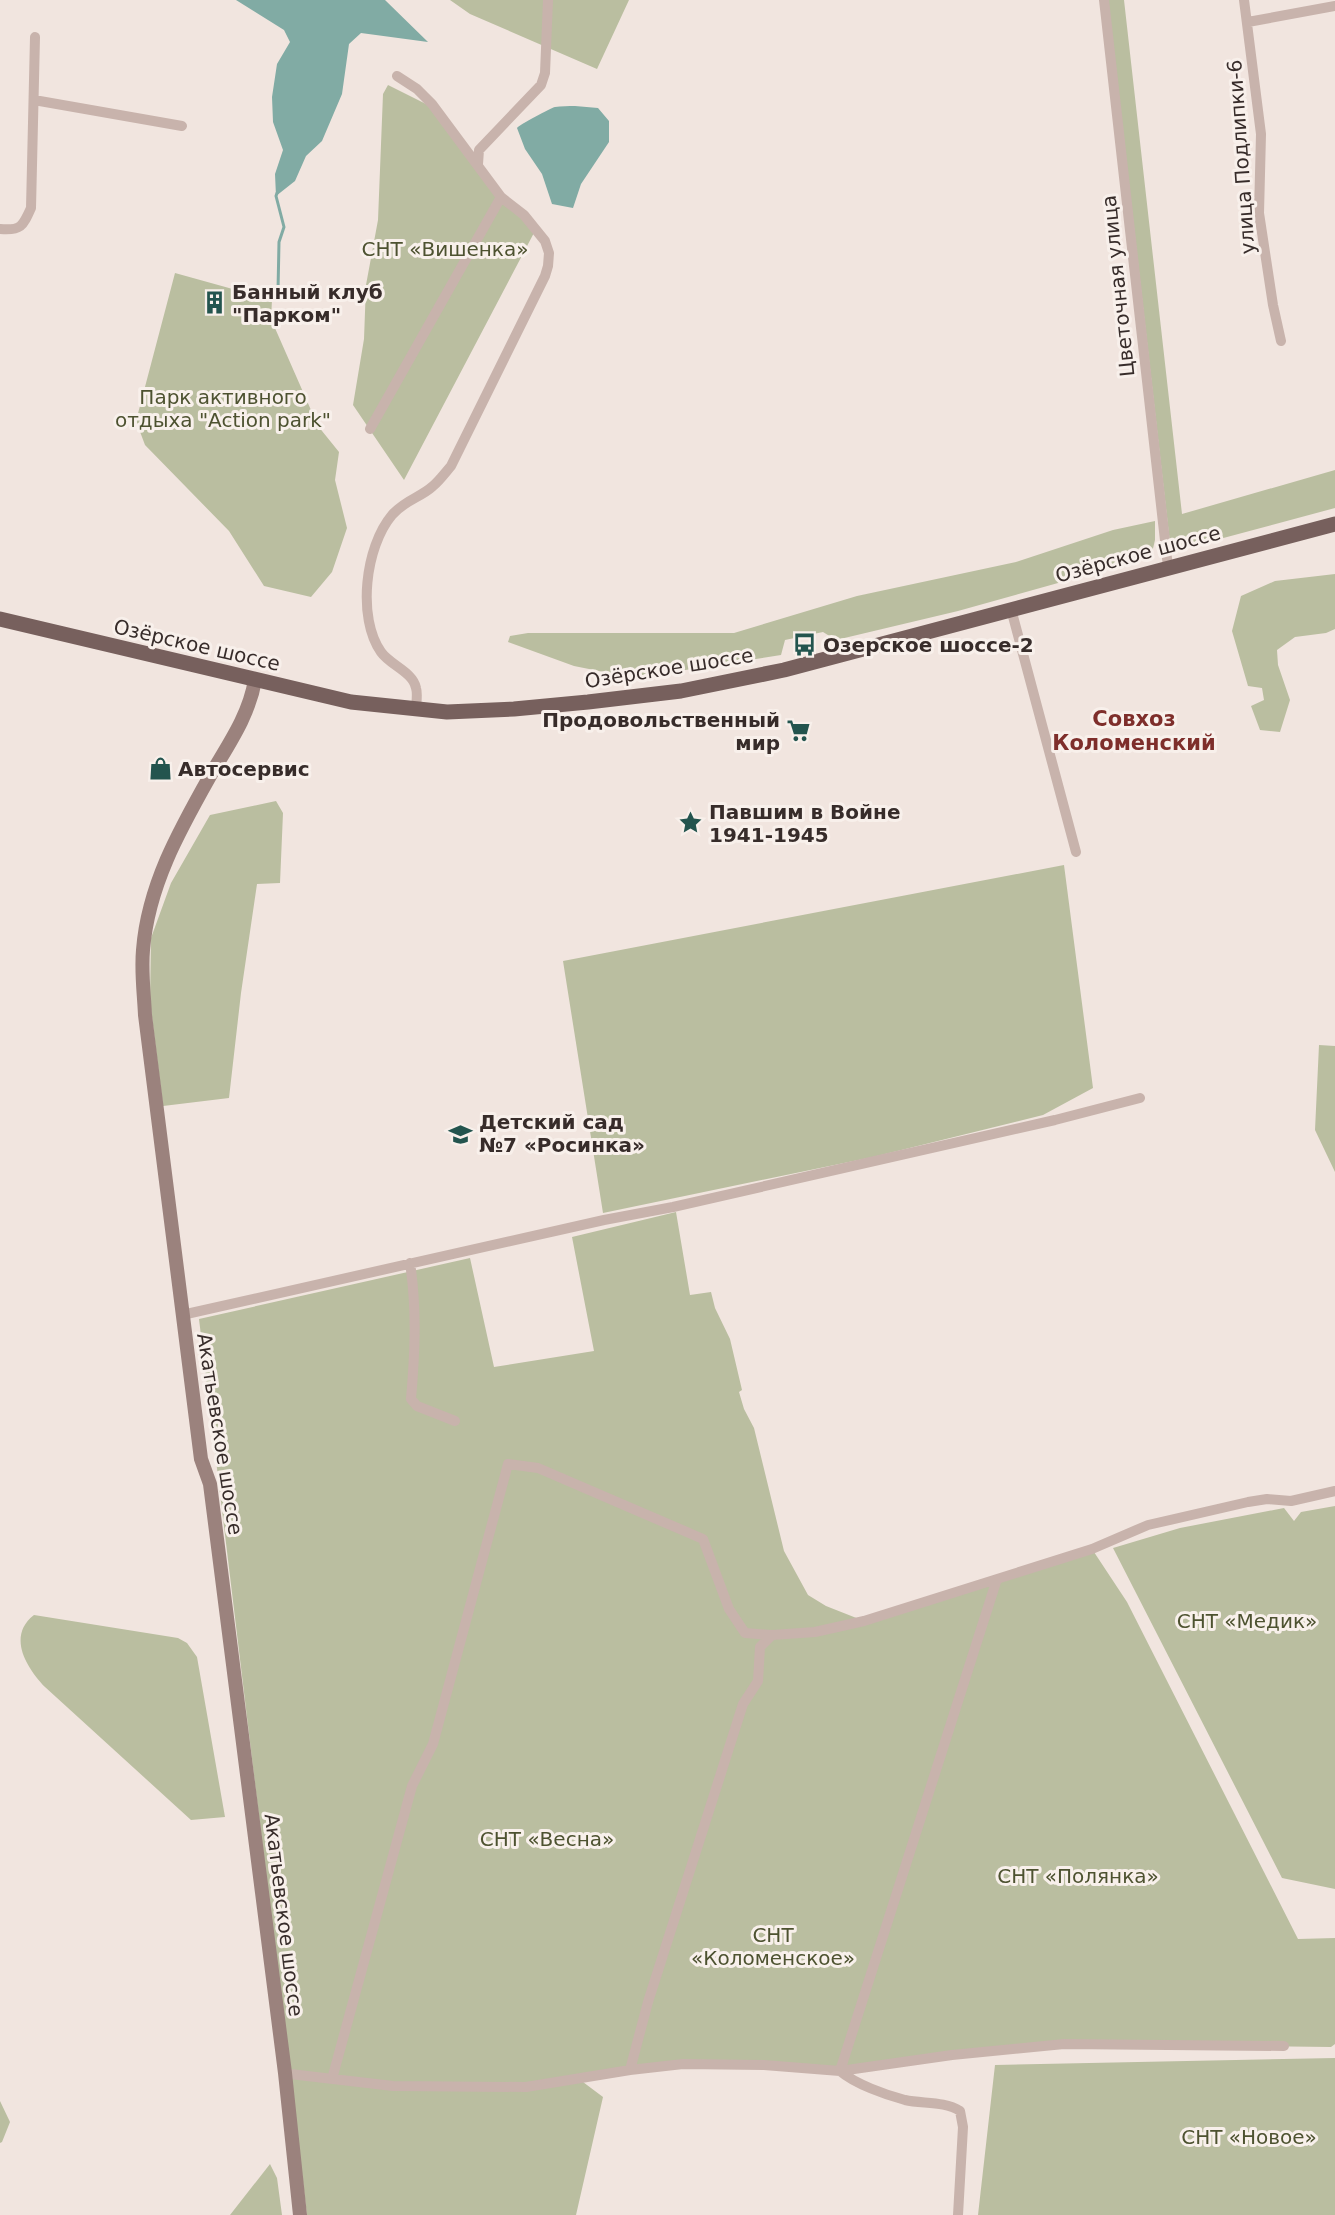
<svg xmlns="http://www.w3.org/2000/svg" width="1335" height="2215" font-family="'DejaVu Sans',sans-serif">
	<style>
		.green { fill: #babea0 }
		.water { fill: #81aba4 }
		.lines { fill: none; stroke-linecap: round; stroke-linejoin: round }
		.stream { stroke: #81aba4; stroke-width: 3 }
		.street { stroke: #c8b3ac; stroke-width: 10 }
		.secondary { stroke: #9b827d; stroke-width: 14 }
		.primary { stroke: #77605d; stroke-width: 15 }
		.labels { text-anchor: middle; stroke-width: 6; stroke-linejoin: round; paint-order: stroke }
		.street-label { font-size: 20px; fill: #372c2a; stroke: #f8f0eb }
		.park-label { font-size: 20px; fill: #4d5230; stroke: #f8f0eb }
		.poi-label { font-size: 20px; font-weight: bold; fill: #372c2a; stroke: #f8f0eb; text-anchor: start }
		.neighbourhood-label { font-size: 21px; font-weight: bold; fill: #7e2e2b; stroke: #f8f0eb }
	</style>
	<rect width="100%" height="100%" fill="#f1e5df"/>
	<path class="green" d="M450,0H629L597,69L470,14Z
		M1108,0H1124L1182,514L1335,470V508L1171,552Z
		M388,85L428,105L466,157L536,229L404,480L353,405L364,339L366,285L378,220L383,94Z
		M175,273L272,300L271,319L318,426L339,452L335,480L347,528L332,572L311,597L264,586L229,531L145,445L136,421Z
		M1155,521V540L1151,557L958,611L836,640L823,632L785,640L781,655L634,678L574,666L508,642L510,636L528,633H734L857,596L1016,562L1113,530Z
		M1335,574V629L1326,633L1295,637L1277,650L1278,665L1290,700L1280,732L1260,730L1251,706L1264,700L1262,688L1248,686L1232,631L1241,596L1275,581Z
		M276,801L283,813L280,883L257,884L241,993L229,1098L163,1106L150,1001L151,938L171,883L210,815Z
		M1064,865L1093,1088L1043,1115L873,1157L603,1213L563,961Z
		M1319,1045L1335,1046V1172L1315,1130Z
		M676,1212L690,1295L711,1292L715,1308L730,1339L742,1390L739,1392L744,1409L754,1428L784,1551L808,1595L826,1606L864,1621L1092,1549L1127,1602L1298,1939L1335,1938V2044L1331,2047L1064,2044L840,2071L683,2064L579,2079L603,2097L576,2215H307L199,1319L470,1258L494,1367L594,1351L572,1237Z
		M1335,1506V1889L1282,1878L1113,1548L1180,1528L1284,1508L1294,1521L1301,1512Z
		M34,1615L178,1638L187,1643L197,1657L225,1817L191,1820L45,1687C26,1667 7,1636 34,1615Z
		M1335,2058V2215H978L995,2065Z
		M0,2101L10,2122L2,2142L0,2143Z
		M270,2164L277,2178L282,2215H230Z"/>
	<path class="water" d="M236,0H385L428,42L361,33L349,44L342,94L322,141L306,156L295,181L276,196L275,174L283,150L273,122L272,97L277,64L290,42L284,30Z
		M575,106L598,108L609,121V142L581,184L573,208L552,204L542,174L525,149L517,128C519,125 551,108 555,107C561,106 569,106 575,106Z"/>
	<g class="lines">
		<path class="stream" d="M277,193L276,196L284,227L279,242L278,291"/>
		<path class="street" d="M1104,0L1168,567
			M1244,0L1261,134L1259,213L1273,305L1281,341
			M1248,22L1335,6
			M397,76L417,89L432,104L501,197L524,215L545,241L549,253L548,266L545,276L451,466C445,473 440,480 433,486C420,498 406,499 392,515C365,547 357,618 381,652C390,665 413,672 416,688C418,694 416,704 416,710
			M34,100L182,126
			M478,164L479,150L541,85L545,73L548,0
			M0,229C21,231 23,226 31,208L35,37
			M370,429L501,197
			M1011,609L1076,852
			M410,1263C417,1309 415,1353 411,1399L417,1406L455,1421
			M182,1315L604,1220L673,1207L1055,1120L1140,1098
			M630,2070L648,2002L743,1704L758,1681L760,1647L772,1635
			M840,2071L997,1579
			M840,2071C855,2084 886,2095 905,2100C923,2104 944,2101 960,2111L963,2127L958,2215
			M290,2074L393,2086L526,2087L630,2070L683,2064L764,2065L840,2071L952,2055L1064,2044L1284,2046
			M332,2079L412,1786L433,1744L508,1464L538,1468L703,1539L729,1609L745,1633L772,1635L815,1632L864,1621L1092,1549L1148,1525L1248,1502L1267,1499L1291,1501L1335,1491"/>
		<path class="secondary" d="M255,680C249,716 228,745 210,776C179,831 148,886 143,950C141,972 144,993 145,1015L201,1459L210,1484L285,2073L300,2215"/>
		<path class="primary" d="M0,619L351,702L447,712L514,709L588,702L681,691L784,670L1335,524"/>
	</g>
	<defs>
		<symbol id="building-bare" viewBox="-9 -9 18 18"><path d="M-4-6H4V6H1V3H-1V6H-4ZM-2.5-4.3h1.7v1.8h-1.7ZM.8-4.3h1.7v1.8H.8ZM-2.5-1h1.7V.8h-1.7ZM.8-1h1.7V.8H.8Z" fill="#23544e" stroke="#f8f0eb" stroke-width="2.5" paint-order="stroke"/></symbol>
		<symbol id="bus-bare" viewBox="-9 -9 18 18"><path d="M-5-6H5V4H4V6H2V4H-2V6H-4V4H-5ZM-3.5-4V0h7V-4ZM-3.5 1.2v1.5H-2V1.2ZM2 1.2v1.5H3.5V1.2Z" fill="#23544e" stroke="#f8f0eb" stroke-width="2.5" paint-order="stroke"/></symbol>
		<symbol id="supermarket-bare" viewBox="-9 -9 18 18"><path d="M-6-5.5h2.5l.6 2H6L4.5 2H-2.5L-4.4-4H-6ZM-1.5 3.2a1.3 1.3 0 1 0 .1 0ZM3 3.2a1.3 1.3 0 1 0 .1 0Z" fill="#23544e" stroke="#f8f0eb" stroke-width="2.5" paint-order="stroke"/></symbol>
		<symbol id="shop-bare" viewBox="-9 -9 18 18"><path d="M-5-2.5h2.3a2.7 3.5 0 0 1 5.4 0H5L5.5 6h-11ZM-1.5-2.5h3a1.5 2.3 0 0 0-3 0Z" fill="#23544e" stroke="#f8f0eb" stroke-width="2.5" paint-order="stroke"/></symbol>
		<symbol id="sight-bare" viewBox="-9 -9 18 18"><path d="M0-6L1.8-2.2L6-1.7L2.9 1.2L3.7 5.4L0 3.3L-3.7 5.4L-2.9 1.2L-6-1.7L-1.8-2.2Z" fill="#23544e" stroke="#f8f0eb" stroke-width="2.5" paint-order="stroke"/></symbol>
		<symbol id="school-bare" viewBox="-9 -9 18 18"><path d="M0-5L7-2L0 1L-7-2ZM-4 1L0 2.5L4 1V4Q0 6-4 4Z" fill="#23544e" stroke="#f8f0eb" stroke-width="2.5" paint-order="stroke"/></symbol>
	</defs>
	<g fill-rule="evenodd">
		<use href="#building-bare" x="198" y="286" width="33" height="33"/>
		<use href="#bus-bare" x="788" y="628" width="33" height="33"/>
		<use href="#supermarket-bare" x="782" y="714" width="33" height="33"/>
		<use href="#shop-bare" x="144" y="752" width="33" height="33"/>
		<use href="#sight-bare" x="674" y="806" width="33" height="33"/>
		<use href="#school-bare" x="444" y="1118" width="33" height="33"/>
	</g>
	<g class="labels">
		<g class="street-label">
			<text transform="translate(1241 157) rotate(-94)" y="7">улица Подлипки-6</text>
			<text transform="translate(1118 286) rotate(-96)" y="7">Цветочная улица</text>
			<text transform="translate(1138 554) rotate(-15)" y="7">Озёрское шоссе</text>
			<text transform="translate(197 645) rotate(13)" y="7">Озёрское шоссе</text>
			<text transform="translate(669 668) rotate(-9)" y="7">Озёрское шоссе</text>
			<text transform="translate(220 1434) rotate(81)" y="7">Акатьевское шоссе</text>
			<text transform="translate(284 1915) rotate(83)" y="7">Акатьевское шоссе</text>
		</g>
		<g class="park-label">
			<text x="445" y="256">СНТ «Вишенка»</text>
			<text x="223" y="404">Парк активного<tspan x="223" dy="23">отдыха "Action park"</tspan></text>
			<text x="1247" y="1628">СНТ «Медик»</text>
			<text x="547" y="1846">СНТ «Весна»</text>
			<text x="1078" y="1883">СНТ «Полянка»</text>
			<text x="773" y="1942">СНТ<tspan x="773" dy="23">«Коломенское»</tspan></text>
			<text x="1249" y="2144">СНТ «Новое»</text>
		</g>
		<g class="poi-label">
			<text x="232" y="299">Банный клуб<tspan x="232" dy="23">"Парком"</tspan></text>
			<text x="823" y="652">Озерское шоссе-2</text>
			<text x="780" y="727" text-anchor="end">Продовольственный<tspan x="780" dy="23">мир</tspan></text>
			<text x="178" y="776">Автосервис</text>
			<text x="709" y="819">Павшим в Войне<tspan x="709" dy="23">1941-1945</tspan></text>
			<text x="479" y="1129">Детский сад<tspan x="479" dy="23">№7 «Росинка»</tspan></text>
		</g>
		<g class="neighbourhood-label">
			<text x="1134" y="726">Совхоз<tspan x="1134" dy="24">Коломенский</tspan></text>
		</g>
	</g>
</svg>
